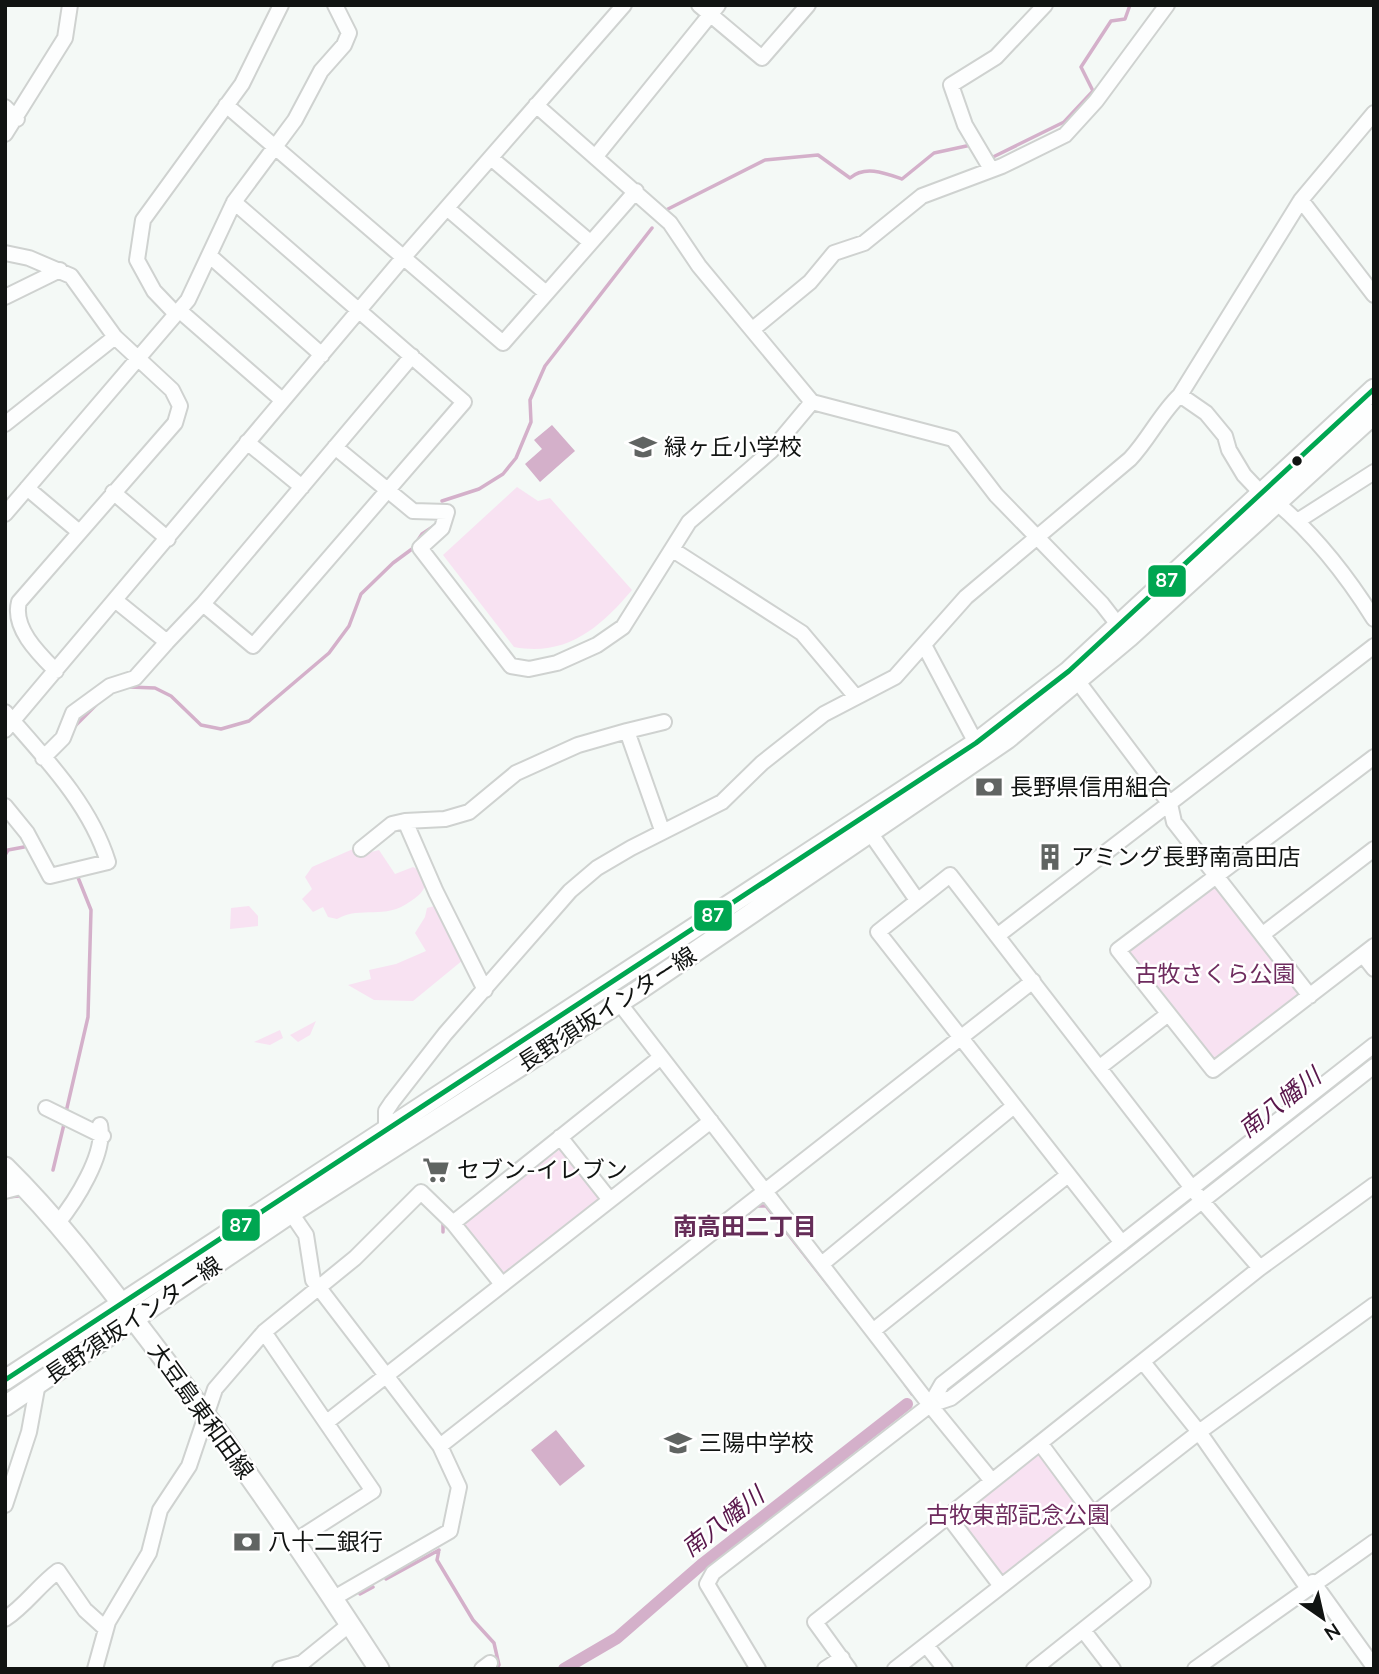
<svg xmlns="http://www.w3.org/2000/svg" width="1379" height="1674" font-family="'Nunito Sans','Noto Sans JP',sans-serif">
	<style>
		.green { fill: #f8e2f2 }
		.water { fill: #d4b0ca }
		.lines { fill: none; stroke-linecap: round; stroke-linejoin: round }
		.stream { stroke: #d4b0ca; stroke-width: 3.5 }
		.canal { stroke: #d4b0ca; stroke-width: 12 }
		.minor-casing { stroke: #cfd2d0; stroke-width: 18 }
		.major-casing { stroke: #cfd2d0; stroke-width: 23 }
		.minor { stroke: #fdfefe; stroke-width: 14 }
		.major { stroke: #fdfefe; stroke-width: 19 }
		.bus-1-casing { stroke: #fff; stroke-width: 10 }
		.bus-1 { stroke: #00a651; stroke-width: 5 }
		.bus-dot { fill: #111412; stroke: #fff; stroke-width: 2.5 }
		.labels { text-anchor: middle; stroke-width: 5; stroke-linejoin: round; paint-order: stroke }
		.poi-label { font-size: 23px; fill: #111412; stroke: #fff; text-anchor: start }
		.park-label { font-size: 23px; fill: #6e2b5e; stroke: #fff }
		.street-label { font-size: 23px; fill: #111412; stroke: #fff }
		.water-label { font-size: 24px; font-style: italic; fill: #59174b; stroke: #fff }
		.neighbourhood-label { font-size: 24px; font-weight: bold; fill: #652d58; stroke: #fff }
		.line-badge { stroke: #fff; stroke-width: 2.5 }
		.badge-label { font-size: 19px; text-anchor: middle; font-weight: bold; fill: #fff }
	</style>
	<rect width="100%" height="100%" fill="#f4f9f6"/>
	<path class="green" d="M517,487L538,501L550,498L632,590C600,628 566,657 514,647L443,555Z
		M353,849L367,853L379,850L395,874L413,867L428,875C425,889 423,893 411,901C384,921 362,905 337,919L328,917L323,907L313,912L302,899L312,889L305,877L312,867Z
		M1216,873L1310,996L1213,1070L1118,950Z
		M442,904L463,960L413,1001L374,1000L348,985L371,979L369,970L396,964L426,951L415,933L425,917L427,908Z
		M249,906L258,916V926L230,929L231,908Z
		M316,1021L310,1035L298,1042L290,1035Z
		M280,1030L283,1038L270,1045L254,1042Z
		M564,1146L600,1194L601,1201L508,1274L499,1272L464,1224Z
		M1038,1453L1084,1512L999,1578L953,1517Z"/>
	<path class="water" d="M552,425L575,451L540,482L525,464L542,449L534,440Z
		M556,1430L585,1466L560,1486L531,1450Z"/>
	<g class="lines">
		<path class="stream" d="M991,158L1064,122L1093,91L1081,67L1111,21L1125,19L1130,5
			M668,209L765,160L818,155L850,178C865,165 885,173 902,179L934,153L971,145
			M442,501L479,489L503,474L516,458L531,422L530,400L545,366L652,228
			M129,687L155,688L171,696L201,725L221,729L249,721L329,653L349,626L361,594L393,563L412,549L422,534L434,526
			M74,727L96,705
			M70,778L95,816
			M5,855L8,850L24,847
			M66,1112L88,1017L91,910L77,875
			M53,1170L65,1120
			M7,1197L19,1196
			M744,1217L757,1206H766L847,1309
			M443,1221V1232
			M905,1384L912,1394
			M504,1405L550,1368
			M439,1550L437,1560L473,1620L494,1643L499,1665L496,1669
			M386,1579L439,1550
			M360,1594L373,1587"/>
		<path class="canal" d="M1213,1183L1374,1056
			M1045,1312L1181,1207
			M564,1669L617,1638L701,1565L907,1404"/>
		<defs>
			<path id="minor" d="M699,5L762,58L808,5
				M226,105L503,343L636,191
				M536,105L670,223L699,266L812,402L953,439L996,495L1102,604L1123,631
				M5,107L17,119
				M5,134L65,38L70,5
				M596,156L718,5
				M491,158L590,242
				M991,169L965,125L951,85L996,57L1045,5
				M1301,200L1374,295
				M448,209L546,293
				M5,253L29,258L71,276L115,337L172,390L180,406L175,423L19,602C12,628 39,654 56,671
				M210,256L322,355
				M5,297L60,270
				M180,311L282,400
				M176,314L154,291L137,260L143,220L242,84L281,5
				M753,329L810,282L834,253L864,243L922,196L1002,166L1065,135L1096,101L1167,5
				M1180,395L1206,413L1225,436L1229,450L1244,475L1262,494
				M5,424L115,337
				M247,442L302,487
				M335,447L413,511L447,512L442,528L420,548L511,666L529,669L557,663L597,645L623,627L689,522L771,451L812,402
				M27,488L78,531
				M113,492L168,539
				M1277,503C1316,536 1347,576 1374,619
				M5,514L188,300L234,202L295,120L321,71L344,45L349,33L335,5
				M1299,520L1374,472
				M673,550L802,633L856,697
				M115,600L167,642L203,604L253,646L464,402L234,202
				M203,604L412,356
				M924,645L976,743
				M1073,675L1170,804L1174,822L1310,996
				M5,712C45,758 90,804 108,862L50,876L27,833L5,806
				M5,730L403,258L624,5
				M627,731L664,722
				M1374,757L1118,950L1213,1070L1374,946
				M43,758L63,738L73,713L110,686L135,678L167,642
				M871,834L917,900
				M361,849L392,824L405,821
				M1263,934L1374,849
				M997,936L1374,646
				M1363,955L1374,969
				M485,990L436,892L405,821L445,819L469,812L516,773L578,745L627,731L662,830
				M614,996L930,1405L992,1481
				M1100,1067L1167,1015
				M46,1108L103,1136
				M386,1132V1111L392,1102L445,1034L570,891L597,868L631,848L722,802L762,763L824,714L895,677L966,597L1130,459C1149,439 1160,414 1180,395L1301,200L1374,113
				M560,1137L610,1200
				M5,1191L24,1186
				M291,1213L306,1235L313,1280L440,1446L459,1487L450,1531L334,1598
				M453,1223L661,1057
				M57,1224C75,1202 106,1154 100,1125
				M1122,1243L878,932L950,875L1202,1201L1260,1268
				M823,1263L1014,1106
				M874,1330L1068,1175
				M264,1332L373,1491L295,1541
				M1143,1362L1199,1432L1307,1587
				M930,1405L942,1384L1374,1045
				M327,1422L711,1121
				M440,1446L1033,981
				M5,1505L29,1432L38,1383
				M948,1516L1001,1586
				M1313,1582L1374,1667
				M5,1619C25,1606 39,1585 58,1571L85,1610L106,1629
				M1083,1630L1113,1669
				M926,1645L945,1669
				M95,1669L108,1622L149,1553L160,1510L189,1466L215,1389L264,1332L355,1258L421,1192L453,1223L501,1283
				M280,1669L302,1663L350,1624
				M482,1669L490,1663
				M758,1669L707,1584L713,1573L930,1405L951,1398L1374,1066
				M825,1669L842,1658
				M849,1669L815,1622L1260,1268L1374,1185
				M895,1669L1199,1432L1374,1305
				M1034,1669L1143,1582L1040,1443
				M1195,1669L1374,1542"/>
			<path id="major" d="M5,1167C58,1219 103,1279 148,1338C230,1445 306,1556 379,1669
				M5,1380L976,743L1069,671L1374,389
				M5,1406L291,1213L636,992L1007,739L1129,637L1374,414"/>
		</defs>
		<use href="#minor" class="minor-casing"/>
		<use href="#major" class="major-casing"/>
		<use href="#minor" class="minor"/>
		<use href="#major" class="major"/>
		<defs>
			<path id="bus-1" d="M5,1380L976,743L1069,671L1374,389"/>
		</defs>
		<use href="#bus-1" class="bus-1-casing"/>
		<use href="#bus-1" class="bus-1"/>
	</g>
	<defs>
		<symbol id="school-bare" viewBox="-9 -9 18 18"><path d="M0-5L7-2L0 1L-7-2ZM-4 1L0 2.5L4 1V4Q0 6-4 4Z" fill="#606462" stroke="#fff" stroke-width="2.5" paint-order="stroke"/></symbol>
		<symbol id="bank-bare" viewBox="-9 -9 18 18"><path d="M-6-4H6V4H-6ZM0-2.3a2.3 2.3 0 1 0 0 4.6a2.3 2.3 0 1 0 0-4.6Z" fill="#606462" stroke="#fff" stroke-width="2.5" paint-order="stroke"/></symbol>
		<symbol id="building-bare" viewBox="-9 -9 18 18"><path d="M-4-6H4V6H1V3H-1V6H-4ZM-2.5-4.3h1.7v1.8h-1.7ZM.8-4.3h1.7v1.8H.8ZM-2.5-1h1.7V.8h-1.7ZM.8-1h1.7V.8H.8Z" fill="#606462" stroke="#fff" stroke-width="2.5" paint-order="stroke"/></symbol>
		<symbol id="supermarket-bare" viewBox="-9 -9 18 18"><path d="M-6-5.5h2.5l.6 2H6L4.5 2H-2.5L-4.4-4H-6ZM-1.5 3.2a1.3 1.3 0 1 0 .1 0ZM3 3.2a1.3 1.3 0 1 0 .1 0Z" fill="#606462" stroke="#fff" stroke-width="2.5" paint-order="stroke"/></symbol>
	</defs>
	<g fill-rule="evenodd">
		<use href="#school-bare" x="624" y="428" width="38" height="38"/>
		<use href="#bank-bare" x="970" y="768" width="38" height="38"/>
		<use href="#building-bare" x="1031" y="838" width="38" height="38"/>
		<use href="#supermarket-bare" x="417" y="1151" width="38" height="38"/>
		<use href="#school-bare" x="659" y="1424" width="38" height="38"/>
		<use href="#bank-bare" x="228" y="1523" width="38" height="38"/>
	</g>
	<circle class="bus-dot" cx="1297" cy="461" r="6"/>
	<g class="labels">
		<g class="poi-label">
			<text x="664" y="455">緑ヶ丘小学校</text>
			<text x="1010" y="795">長野県信用組合</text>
			<text x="1071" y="865">アミング長野南高田店</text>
			<text x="457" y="1178">セブン-イレブン</text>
			<text x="699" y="1451">三陽中学校</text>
			<text x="268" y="1550">八十二銀行</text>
		</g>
		<g class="park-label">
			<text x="1215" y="982">古牧さくら公園</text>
			<text x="1018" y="1523">古牧東部記念公園</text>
		</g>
		<g class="street-label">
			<text transform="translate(607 1009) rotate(-33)" y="8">長野須坂インター線</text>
			<text transform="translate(133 1320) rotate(-34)" y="8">長野須坂インター線</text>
			<text transform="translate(201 1411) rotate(54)" y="8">大豆島東和田線</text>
		</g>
		<g class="water-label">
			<text transform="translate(1280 1103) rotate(-38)" y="8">南八幡川</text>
			<text transform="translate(723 1522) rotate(-38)" y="8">南八幡川</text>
		</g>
		<g class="neighbourhood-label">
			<text x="745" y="1235">南高田二丁目</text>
		</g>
	</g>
	<g class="line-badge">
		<rect x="1147" y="564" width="40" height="34" rx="7" fill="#00a651"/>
		<rect x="693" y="899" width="40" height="33" rx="7" fill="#00a651"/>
		<rect x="221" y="1208" width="40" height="34" rx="7" fill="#00a651"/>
	</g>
	<g class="badge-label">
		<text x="1167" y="587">87</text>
		<text x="713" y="922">87</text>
		<text x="241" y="1232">87</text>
	</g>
	<rect width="1379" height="1674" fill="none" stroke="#111412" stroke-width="14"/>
	<g transform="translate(1323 1618) rotate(146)" stroke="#ffffff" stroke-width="5" paint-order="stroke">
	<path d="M0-5L12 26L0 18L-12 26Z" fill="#111412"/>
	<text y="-10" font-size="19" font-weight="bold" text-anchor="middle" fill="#111412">N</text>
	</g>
</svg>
